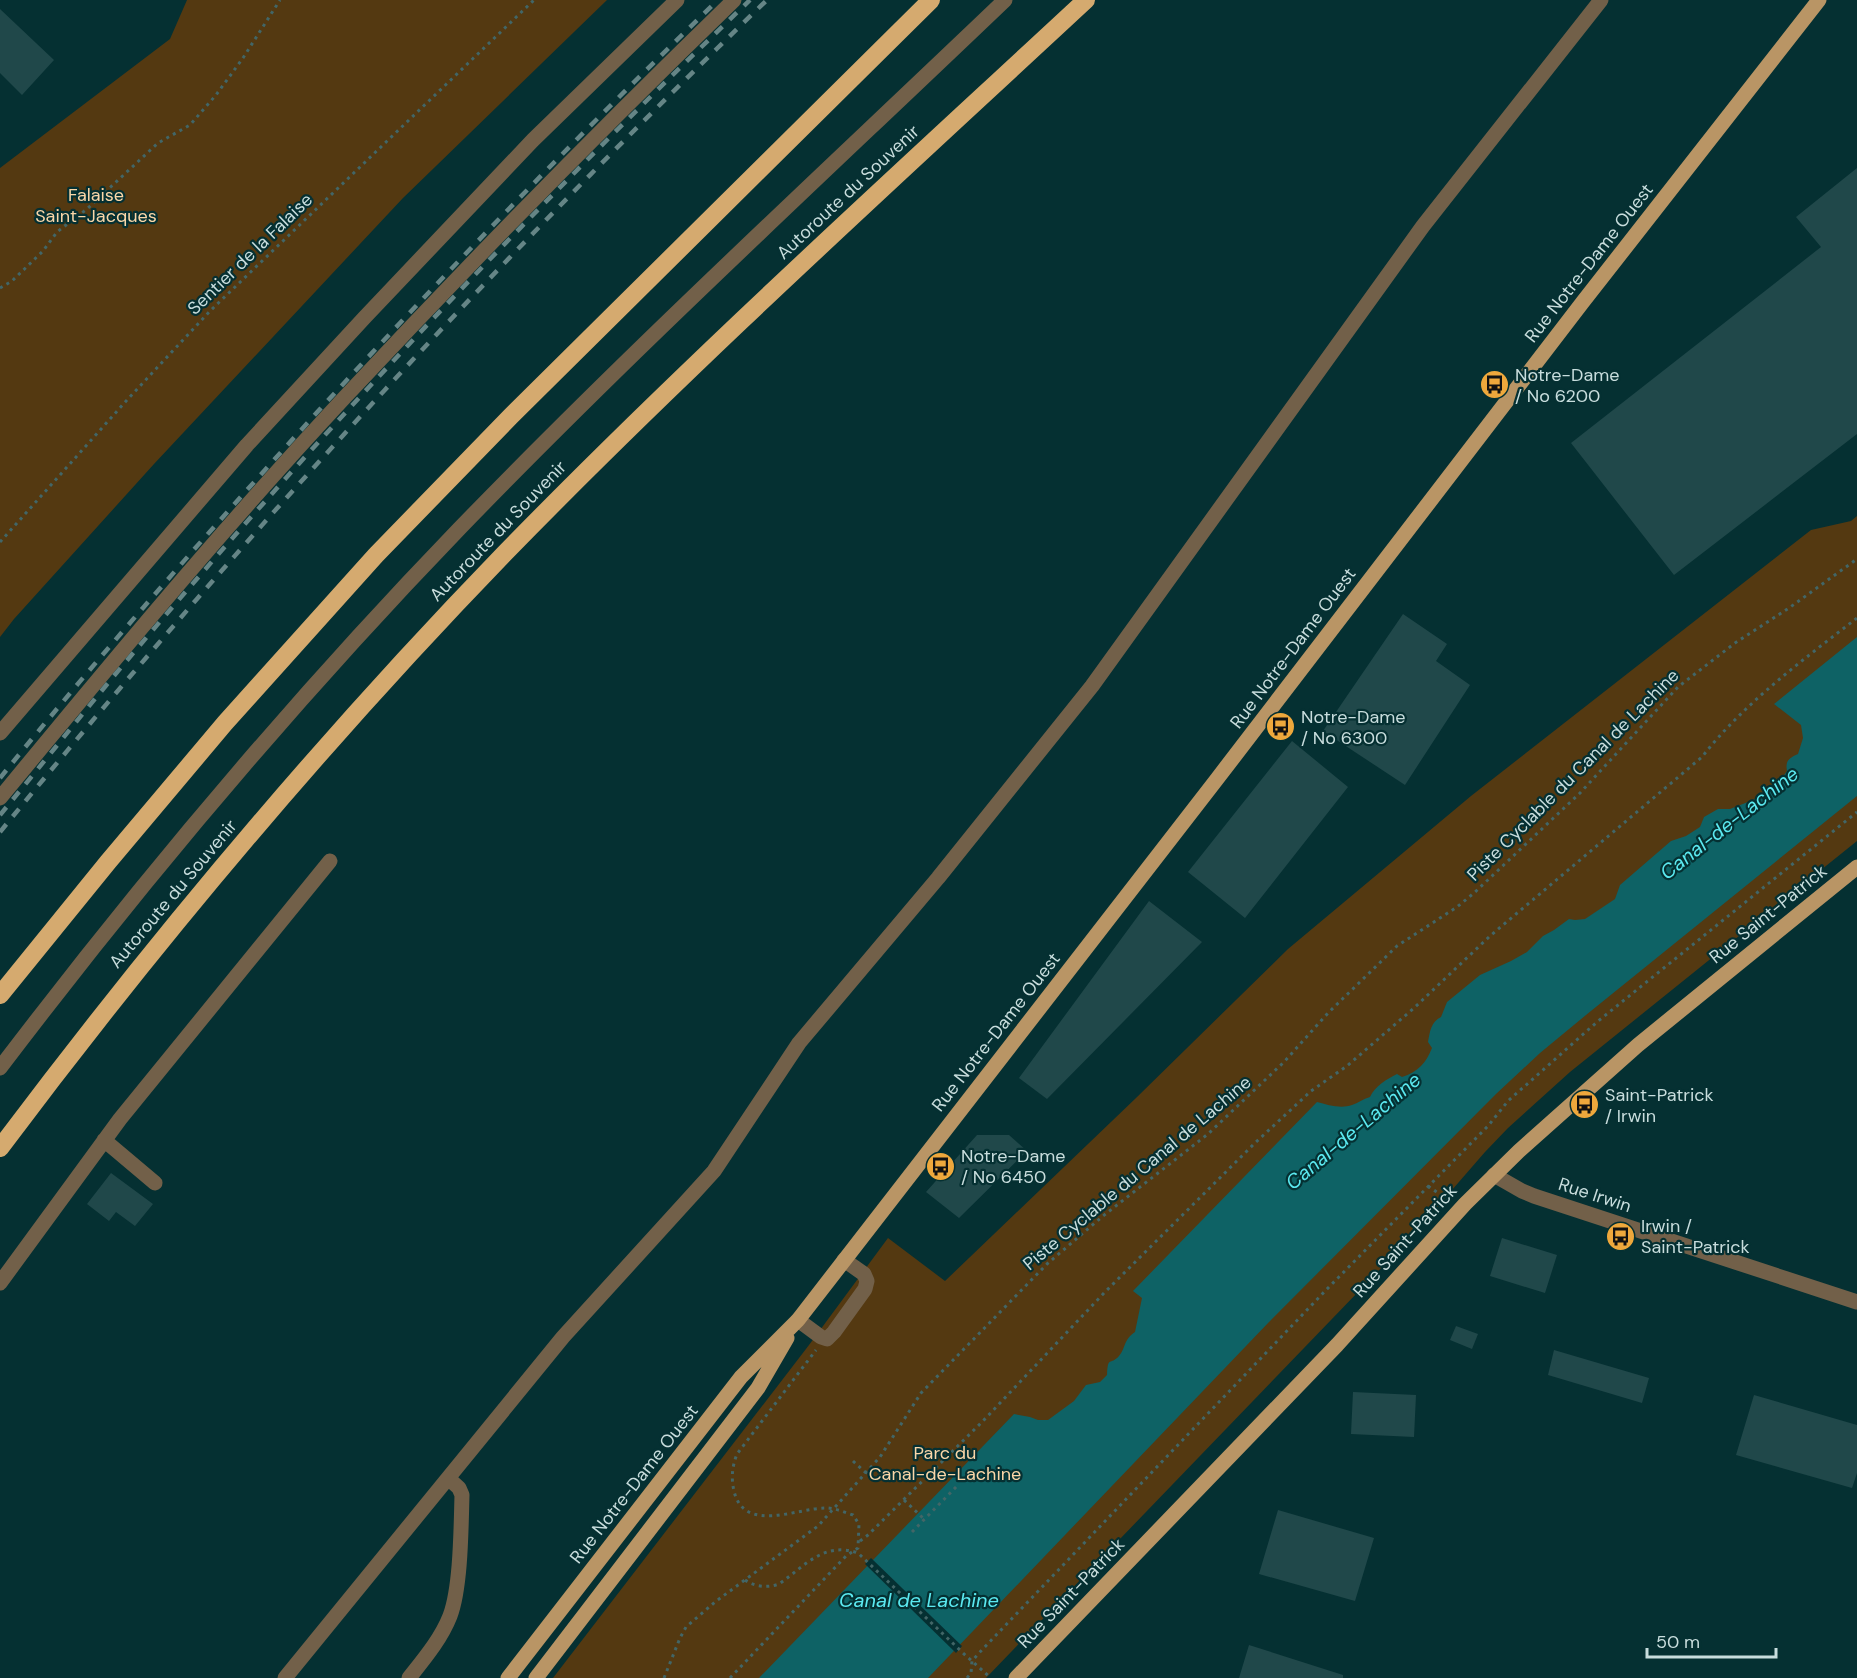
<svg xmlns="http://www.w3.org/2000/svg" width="1857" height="1678" font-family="'DM Sans',sans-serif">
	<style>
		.green { fill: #543911 }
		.water { fill: #0e6265 }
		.pier { fill: #053032 }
		.building { fill: #20484a }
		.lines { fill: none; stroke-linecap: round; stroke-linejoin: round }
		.path { stroke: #426667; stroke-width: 3; stroke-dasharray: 3 4.5; stroke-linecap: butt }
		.minor { stroke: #726049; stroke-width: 15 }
		.major { stroke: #b99565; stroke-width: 15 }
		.highway { stroke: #d5aa6f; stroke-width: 18 }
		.rail { stroke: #658586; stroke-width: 4.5; stroke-dasharray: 10 10; stroke-linecap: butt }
		.labels { text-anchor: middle; stroke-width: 4.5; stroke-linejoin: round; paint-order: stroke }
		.street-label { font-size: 18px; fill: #c8dddd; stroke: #053032 }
		.park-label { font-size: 18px; fill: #fbd7a8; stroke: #053032 }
		.poi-label { font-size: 18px; fill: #c8dddd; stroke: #053032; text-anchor: start }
		.water-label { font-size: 20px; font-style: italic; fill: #5be9f0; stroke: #053032 }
	</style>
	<rect width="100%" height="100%" fill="#053032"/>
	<path class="green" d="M187,0H607L403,198L154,464L14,619L0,637V168L170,39Z
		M1857,516V841L1570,1072L1508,1128L1485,1152L1412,1236L986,1678H553L809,1345L888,1238L945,1281L1136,1098L1288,949L1471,796L1811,530L1851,521Z"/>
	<path class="water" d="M1857,637V796L1586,1015L1540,1053L1496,1094L1269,1322L928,1678H759L1014,1414L1030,1417L1038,1420H1048L1074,1401L1086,1385L1100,1382L1107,1375C1108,1355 1110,1366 1119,1356C1126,1348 1123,1340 1135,1332L1142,1298L1133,1291L1317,1102C1328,1105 1341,1109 1352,1105C1358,1103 1363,1099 1370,1097C1375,1086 1387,1079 1397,1074L1402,1077C1418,1072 1426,1063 1432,1048L1428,1042C1430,1031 1431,1022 1441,1017L1447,1002L1480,975L1511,961L1527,952L1543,936L1554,930L1569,919L1575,920L1585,919L1615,899L1620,885L1671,841L1686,836L1700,827L1704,817L1718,809H1730L1753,800L1778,784L1787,771C1785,761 1789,758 1798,754L1803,738L1801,725L1774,704Z"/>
	<path class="pier" d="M871,1558L962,1646L956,1653L865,1564Z"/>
	<path class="building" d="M0,9L54,60L22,95L0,73Z
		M1857,168V434L1674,575L1571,443L1821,247L1796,217Z
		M1403,614L1447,644L1436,661L1470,685L1405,785L1323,731Z
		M1292,741L1348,787L1245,918L1188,872Z
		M1149,901L1202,942L1047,1099L1019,1078Z
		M977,1135H1009L1027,1151L959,1218L926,1192Z
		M111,1173L153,1204L135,1226L116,1212L109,1221L87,1204Z
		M1502,1238L1557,1255L1545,1293L1490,1276Z
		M1456,1326L1478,1334L1472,1349L1450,1340Z
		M1554,1350L1649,1378L1642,1403L1548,1375Z
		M1353,1392L1416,1395L1414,1437L1351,1434Z
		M1754,1395L1857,1425V1473L1852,1488L1736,1455Z
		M1278,1510L1374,1538L1355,1601L1259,1574Z
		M1249,1645L1343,1675V1678H1239Z"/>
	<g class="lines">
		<path class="path" d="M0,288L12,281L43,251L57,232L87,209L158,143L190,125L216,95L243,58L280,0
			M0,542L127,400L210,311L534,0
			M1428,1186L1448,1200
			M853,1461L866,1473
			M904,1500L924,1519
			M912,1532L957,1486
			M860,1541L868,1535L983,1421L1105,1292L1256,1142L1311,1091L1347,1066L1414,1008L1490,936L1702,757C1743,704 1804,659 1857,618
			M745,1580C755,1587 768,1588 779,1584C805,1566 824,1541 858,1553L963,1653L991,1678
			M664,1678L680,1638L686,1627L715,1602L818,1526L880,1457L921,1393L1047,1264L1103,1216L1208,1134L1284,1062L1328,1013L1397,946L1457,907L1474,893L1580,793L1678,687L1735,643L1789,608L1857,559
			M730,1678L846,1556L858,1548L859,1524L853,1515C844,1512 835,1508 826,1508C797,1508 744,1534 734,1491C731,1478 732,1467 737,1454L816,1350
			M967,1678L971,1673L972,1661L979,1653L1328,1288L1488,1126L1508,1101L1597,1022L1857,812"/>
		<path class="minor" d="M0,733L247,445L365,317L533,140L677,0
			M0,798C112,662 225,526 345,397C471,262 601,129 734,0
			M0,1068C142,881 296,698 459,529C635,347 822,175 1005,0
			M104,1140L155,1183
			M1494,1175L1522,1191L1534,1196L1857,1302
			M0,1283L120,1119L330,861
			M798,1320L821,1337L827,1339L834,1332L865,1289L867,1281L864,1274L844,1260
			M285,1678L563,1337L714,1171L799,1043L938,878L1092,686L1423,226L1601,0
			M409,1678C424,1659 441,1639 450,1616C461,1587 461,1527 462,1495L459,1488L448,1478"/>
		<path class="major" d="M508,1678L741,1377L798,1320L1217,779L1582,303L1819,0
			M536,1678L758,1388L787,1338
			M1016,1678L1337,1345L1465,1204L1519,1151L1638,1045L1857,867"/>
		<path class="highway" d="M0,995L108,862L225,723L376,555L510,417L931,0
			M0,1148C156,940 323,741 504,554C691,362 890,182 1086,0"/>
		<path class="rail" d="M0,778C103,651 211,529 321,408C449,269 581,132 718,0
			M0,815C38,769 75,723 113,677C312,440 527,214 750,0
			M0,832C239,540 495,262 767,0"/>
	</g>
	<defs>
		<symbol id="bus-disc" viewBox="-11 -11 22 22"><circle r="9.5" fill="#eea83c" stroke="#053032"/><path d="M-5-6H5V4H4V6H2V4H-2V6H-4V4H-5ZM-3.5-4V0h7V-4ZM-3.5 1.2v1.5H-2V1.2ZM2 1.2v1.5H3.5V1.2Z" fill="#111"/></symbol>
	</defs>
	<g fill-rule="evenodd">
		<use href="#bus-disc" x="1478" y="368" width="33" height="33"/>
		<use href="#bus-disc" x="1264" y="710" width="33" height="33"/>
		<use href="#bus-disc" x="1568" y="1088" width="33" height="33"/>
		<use href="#bus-disc" x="924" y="1150" width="33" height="33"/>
		<use href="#bus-disc" x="1604" y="1220" width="33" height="33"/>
	</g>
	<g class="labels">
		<g class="street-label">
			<text transform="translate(848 192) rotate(-43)" y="6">Autoroute du Souvenir</text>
			<text transform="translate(250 254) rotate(-44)" y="6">Sentier de la Falaise</text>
			<text transform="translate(1589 263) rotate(-52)" y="6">Rue Notre-Dame Ouest</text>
			<text transform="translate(498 531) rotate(-46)" y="6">Autoroute du Souvenir</text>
			<text transform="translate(1293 648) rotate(-53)" y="6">Rue Notre-Dame Ouest</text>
			<text transform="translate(1573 775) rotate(-45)" y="6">Piste Cyclable du Canal de Lachine</text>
			<text transform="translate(173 894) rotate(-50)" y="6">Autoroute du Souvenir</text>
			<text transform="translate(1768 914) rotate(-39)" y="6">Rue Saint-Patrick</text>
			<text transform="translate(996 1032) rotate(-52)" y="6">Rue Notre-Dame Ouest</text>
			<text transform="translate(1137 1173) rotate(-40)" y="6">Piste Cyclable du Canal de Lachine</text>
			<text transform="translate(1595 1195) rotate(18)" y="6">Rue Irwin</text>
			<text transform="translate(1405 1241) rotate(-48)" y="6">Rue Saint-Patrick</text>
			<text transform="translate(634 1484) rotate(-52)" y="6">Rue Notre-Dame Ouest</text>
			<text transform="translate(1071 1593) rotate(-46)" y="6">Rue Saint-Patrick</text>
		</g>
		<g class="park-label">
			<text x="96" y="201">Falaise<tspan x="96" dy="21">Saint-Jacques</tspan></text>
			<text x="945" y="1459">Parc du<tspan x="945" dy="21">Canal-de-Lachine</tspan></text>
		</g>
		<g class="poi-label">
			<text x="1515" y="381">Notre-Dame<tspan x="1515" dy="21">/ No 6200</tspan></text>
			<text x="1301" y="723">Notre-Dame<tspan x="1301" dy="21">/ No 6300</tspan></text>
			<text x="1605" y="1101">Saint-Patrick<tspan x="1605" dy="21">/ Irwin</tspan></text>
			<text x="961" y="1162">Notre-Dame<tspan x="961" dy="21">/ No 6450</tspan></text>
			<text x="1641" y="1232">Irwin /<tspan x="1641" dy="21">Saint-Patrick</tspan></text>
		</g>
		<g class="water-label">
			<text transform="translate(1729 823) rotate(-38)" y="7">Canal-de-Lachine</text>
			<text transform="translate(1353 1131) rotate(-40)" y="7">Canal-de-Lachine</text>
			<text x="919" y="1607">Canal de Lachine</text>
		</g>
	</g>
	<path d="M1647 1648v9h129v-9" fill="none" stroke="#c8dddd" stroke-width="3"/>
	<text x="1656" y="1648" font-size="18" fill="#c8dddd" stroke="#053032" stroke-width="4.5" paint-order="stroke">50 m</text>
</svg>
